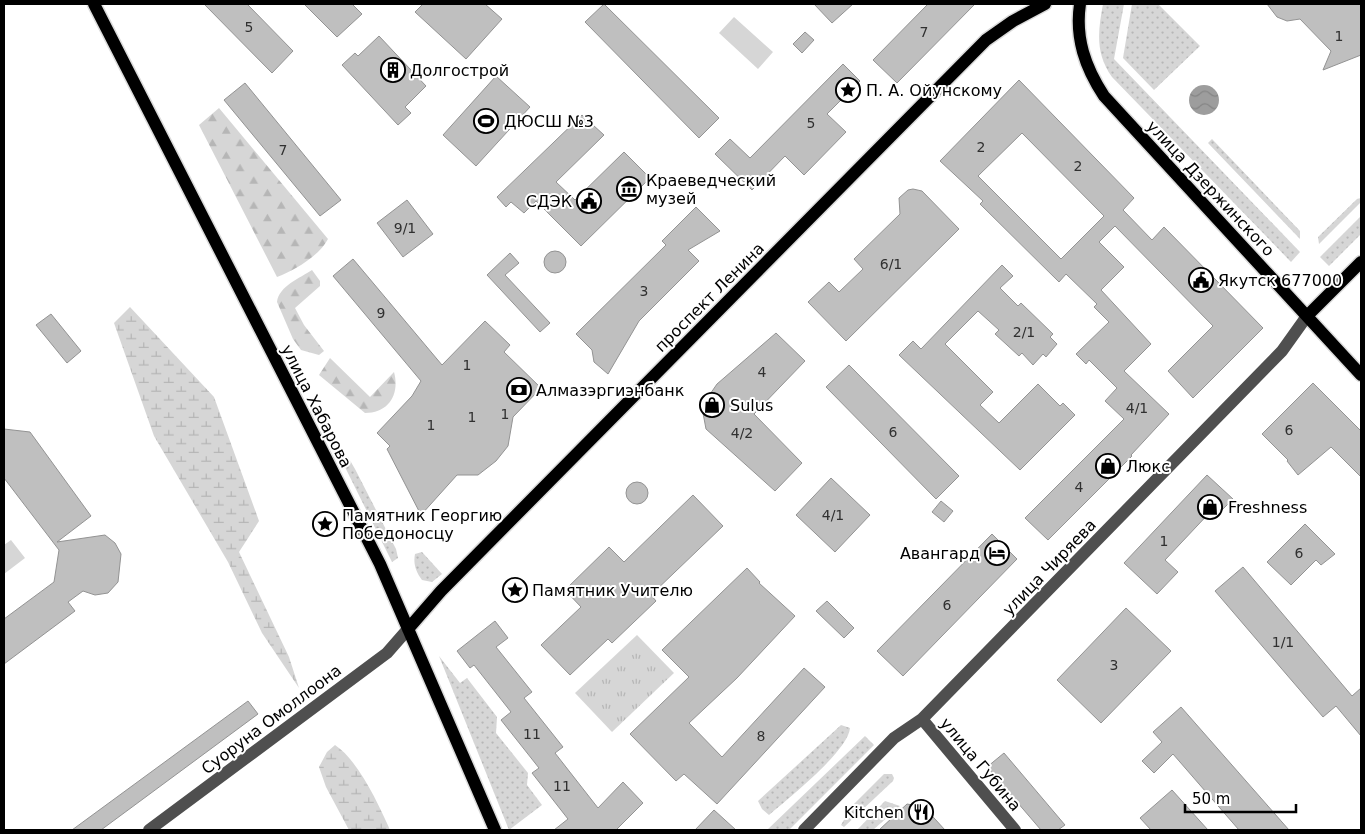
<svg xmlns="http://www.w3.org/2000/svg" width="1365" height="834" font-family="'DejaVu Sans',sans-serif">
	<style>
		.grass { fill: url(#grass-dots) }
		.forest { fill: url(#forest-firs) }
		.wetland { fill: url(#wetland-marsh) }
		.park { fill: url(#park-tufts) }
		.pitch { fill: #d6d6d6 }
		.water { fill: url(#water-waves) }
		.building { fill: #bfbfbf; stroke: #939393; fill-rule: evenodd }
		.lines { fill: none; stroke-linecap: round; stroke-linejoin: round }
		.major-casing { stroke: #dbdbdb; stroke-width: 15 }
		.minor { stroke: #4f4f4f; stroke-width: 12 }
		.major { stroke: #000; stroke-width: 12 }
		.labels { text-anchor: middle; stroke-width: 4; stroke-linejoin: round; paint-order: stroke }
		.number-label { font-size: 14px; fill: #303030 }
		.poi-label { font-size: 16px; fill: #000; stroke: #fff; text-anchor: start }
		.street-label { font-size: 16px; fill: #000; stroke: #fff }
	</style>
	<defs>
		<pattern id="grass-dots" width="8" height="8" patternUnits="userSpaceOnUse" patternTransform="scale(1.25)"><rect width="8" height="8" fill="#d6d6d6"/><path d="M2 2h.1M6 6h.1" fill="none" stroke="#b6b6b6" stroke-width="1.8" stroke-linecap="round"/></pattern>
		<pattern id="forest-firs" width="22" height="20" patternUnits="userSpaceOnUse" patternTransform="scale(1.25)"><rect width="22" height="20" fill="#d6d6d6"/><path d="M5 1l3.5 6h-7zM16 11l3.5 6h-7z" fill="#b6b6b6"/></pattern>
		<pattern id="wetland-marsh" width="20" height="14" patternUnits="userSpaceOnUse" patternTransform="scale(1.25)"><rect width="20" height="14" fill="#d6d6d6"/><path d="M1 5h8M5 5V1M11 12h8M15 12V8" fill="none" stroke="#b6b6b6"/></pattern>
		<pattern id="park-tufts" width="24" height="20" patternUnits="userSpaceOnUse" patternTransform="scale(1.25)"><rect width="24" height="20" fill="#d6d6d6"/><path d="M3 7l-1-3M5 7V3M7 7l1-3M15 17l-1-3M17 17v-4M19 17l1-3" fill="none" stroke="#b6b6b6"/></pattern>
		<pattern id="water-waves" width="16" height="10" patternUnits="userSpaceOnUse" patternTransform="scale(1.25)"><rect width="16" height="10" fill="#9d9d9d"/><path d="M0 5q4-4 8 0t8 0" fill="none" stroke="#858585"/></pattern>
	</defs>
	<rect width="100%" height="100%" fill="#fff"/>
	<path class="grass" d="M1103,4H1124L1114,59L1300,252L1291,262L1112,77C1095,53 1098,31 1103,4Z
		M1132,4H1158L1200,46L1154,90L1123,58Z
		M1212,139L1300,231V239L1208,143Z
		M1361,198V202L1319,244L1318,237L1357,199Z
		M1361,216V234L1329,266L1320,257Z
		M344,456L348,457L355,469L396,549L398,558L392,562L341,459Z
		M422,552L442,574L432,582L422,580C416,572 413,564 415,554Z
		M439,656L460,683L467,678L497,717L496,733L528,773L527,785L542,805L509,830Z
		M841,725L850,728C848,751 789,798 769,815L762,809L758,801Z
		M865,736L874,745L789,830H767Z
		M884,774H892L894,778L893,781L844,827L841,825L852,806Z
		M885,801L900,806L873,830H857Z"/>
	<path class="forest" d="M219,108L328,239C320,255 294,271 277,277L199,125Z
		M312,270L320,281V286L295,308L304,325L324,351L319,355L301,350L293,339L277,302C279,286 300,278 312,270Z
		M330,358L370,397L394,372C400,394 389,413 365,413L319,375Z"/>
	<path class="wetland" d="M130,307L214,397L259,521L239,552L289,657L299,688L262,633L228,562L154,436L114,323Z
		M335,745C358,760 379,805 390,830H349L326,787L319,767L327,752Z"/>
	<path class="park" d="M637,635L674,673L612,732L575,693Z"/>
	<path class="pitch" d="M734,17L773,52L758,69L719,33Z
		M11,540L25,558L4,574V545Z"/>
	<path class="water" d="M1189 100a15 15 0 1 1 30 0a15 15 0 1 1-30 0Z"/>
	<path class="building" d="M204,4H247L293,51L272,73Z
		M304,4H352L362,14L337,37Z
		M423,4H485L502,19L466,59L415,12Z
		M604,4L719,118L699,138L585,22Z
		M814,4H853L832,23Z
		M928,4H975L897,83L873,60Z
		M1267,4H1361V55L1323,70L1331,51L1300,19L1287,21L1277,17Z
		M805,32L814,40L802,53L793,44Z
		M379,36L426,86L405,107L411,113L398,125L342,65L355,53L358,56Z
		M843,64L860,81L827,114L846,132L804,175L785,156L752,190L715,154L730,139L750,158Z
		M496,76L530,107L476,166L443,135Z
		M1019,80L1134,198L1123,210L1152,240L1164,227L1263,328L1193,398L1168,371L1213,326L1115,226L1099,242L1124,267L1101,290L1151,344L1124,371L1169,414L1131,455L1132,456L1048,540L1025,518L1124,419L1105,401L1117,388L1089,360L1086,364L1076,354L1109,322L1094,307L1097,304L1066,274L1059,282L980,204L983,201L940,161ZM1022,133L1104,216L1061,259L978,176Z
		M245,83L341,200L320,216L224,100Z
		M582,115L604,135L556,182L575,200L624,152L650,178L581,246L536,201L524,213L511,202L506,207L497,197Z
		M913,189L922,191L959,229L846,341L808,302L829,282L839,292L863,269L854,259L900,214L899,198L908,190Z
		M407,200L433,234L403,257L377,223Z
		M696,207L720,231L688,250L699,261L639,321L608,374L594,362L592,350L576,334L666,245L662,241Z
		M544 262a11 11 0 1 1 22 0a11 11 0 1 1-22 0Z
		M510,253L519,263L505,275L550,323L540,332L487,275Z
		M353,259L442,365L485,321L510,345L504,352L541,388L513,417L508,446L496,461L478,475H457L421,515L387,449L390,446L377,433L412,396L421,381L333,276Z
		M1002,265L1013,276L1000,288L1018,306L1021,303L1053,334L1050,337L1057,344L1046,357L1043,354L1033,365L1022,353L1019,356L995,334L999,330L978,311L945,344L993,392L980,405L999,423L1038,384L1060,406L1063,403L1075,415L1020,470L899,355L913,341L921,349Z
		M51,314L81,351L67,363L36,325Z
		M776,333L805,361L754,414L802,463L775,491L706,429L703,413L706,400L717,384Z
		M849,365L959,476L936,499L826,387Z
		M1313,383L1361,431V477L1331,447L1298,475L1287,461L1288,460L1262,434Z
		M4,429L30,432L91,516L57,542L105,535L115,543L121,554L118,582L108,593L95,595L83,591L68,602L75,611L4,664V619L54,582L59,550L4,478Z
		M1207,475L1233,499L1218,514L1213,509L1165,560L1178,572L1157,594L1124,563Z
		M831,478L870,515L835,552L796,515Z
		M626 493a11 11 0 1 1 22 0a11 11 0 1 1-22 0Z
		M693,495L723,526L651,595L656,601L612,643L608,639L570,675L541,645L581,607L565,590L609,547L624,562Z
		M941,501L953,511L944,522L932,512Z
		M1305,524L1335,554L1321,565L1316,560L1291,585L1267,562Z
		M992,534L1017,559L903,676L877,651Z
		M1243,567L1352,696L1361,688V736L1336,706L1323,717L1215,591Z
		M747,568L760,582L759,583L795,616L737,678L689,723L722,757L804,668L825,687L717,804L684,774L676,781L630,734L689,677L662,650Z
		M827,601L854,628L844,638L816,611Z
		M1126,608L1171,651L1101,723L1057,680Z
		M495,621L508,638L496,647L532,692L524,698L563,747L555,753L598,808L623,782L643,803L616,830H554L568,819L532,773L539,768L501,720L511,712L474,665L470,668L457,651Z
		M248,701L258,714L101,830H72Z
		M1181,707L1289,830H1239L1173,754L1154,773L1142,761L1162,742L1153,732Z
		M1004,753L1065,825L1058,830H1041L987,767Z
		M1172,790L1208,830H1151L1140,818Z
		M907,804L924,807L945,830H879Z
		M714,810L736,830H695Z"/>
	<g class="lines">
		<defs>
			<path id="major" d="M94,4L380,564L495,830
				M1080,4C1075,38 1085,67 1104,96L1361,375
				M1307,316L1361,262
				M408,629L441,591L986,40L1013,21L1045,4"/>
		</defs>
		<use href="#major" class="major-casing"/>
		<path class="minor" d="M922,719L1015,830
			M149,830L387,653L408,629
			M804,830L894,738L922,719L1282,351L1307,316"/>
		<use href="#major" class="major"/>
	</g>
	<defs>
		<symbol id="building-ring" viewBox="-11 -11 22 22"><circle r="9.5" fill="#fff" stroke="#000" stroke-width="1.5"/><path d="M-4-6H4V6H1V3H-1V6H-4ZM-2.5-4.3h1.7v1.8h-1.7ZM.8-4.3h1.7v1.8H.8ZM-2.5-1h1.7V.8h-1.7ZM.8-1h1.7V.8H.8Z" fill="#000"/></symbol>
		<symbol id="sight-ring" viewBox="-11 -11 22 22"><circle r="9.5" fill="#fff" stroke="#000" stroke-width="1.5"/><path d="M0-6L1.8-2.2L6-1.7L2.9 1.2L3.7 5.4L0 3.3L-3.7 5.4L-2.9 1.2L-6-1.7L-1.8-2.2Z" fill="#000"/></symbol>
		<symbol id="stadium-ring" viewBox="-11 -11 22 22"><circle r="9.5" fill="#fff" stroke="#000" stroke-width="1.5"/><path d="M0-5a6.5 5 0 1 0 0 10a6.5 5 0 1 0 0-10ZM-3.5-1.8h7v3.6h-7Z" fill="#000"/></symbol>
		<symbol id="museum-ring" viewBox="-11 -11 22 22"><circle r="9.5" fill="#fff" stroke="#000" stroke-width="1.5"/><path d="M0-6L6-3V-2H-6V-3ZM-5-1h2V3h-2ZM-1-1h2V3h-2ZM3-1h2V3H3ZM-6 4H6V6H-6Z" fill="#000"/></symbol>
		<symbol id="civic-ring" viewBox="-11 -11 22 22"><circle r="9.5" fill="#fff" stroke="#000" stroke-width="1.5"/><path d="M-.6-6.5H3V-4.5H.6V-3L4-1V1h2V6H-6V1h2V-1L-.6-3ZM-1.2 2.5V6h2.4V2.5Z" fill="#000"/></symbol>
		<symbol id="bank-ring" viewBox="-11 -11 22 22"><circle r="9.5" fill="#fff" stroke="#000" stroke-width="1.5"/><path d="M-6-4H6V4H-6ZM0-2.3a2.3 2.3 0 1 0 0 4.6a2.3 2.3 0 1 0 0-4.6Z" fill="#000"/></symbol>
		<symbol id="shop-ring" viewBox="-11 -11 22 22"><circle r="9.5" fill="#fff" stroke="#000" stroke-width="1.5"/><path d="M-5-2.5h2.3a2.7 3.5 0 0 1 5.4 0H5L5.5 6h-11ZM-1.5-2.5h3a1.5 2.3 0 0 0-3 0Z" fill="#000"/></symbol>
		<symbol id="hotel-ring" viewBox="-11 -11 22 22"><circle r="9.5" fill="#fff" stroke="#000" stroke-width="1.5"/><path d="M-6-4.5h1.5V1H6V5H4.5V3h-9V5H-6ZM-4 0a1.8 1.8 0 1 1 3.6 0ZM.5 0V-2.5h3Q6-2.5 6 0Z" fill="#000"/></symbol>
		<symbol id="restaurant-ring" viewBox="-11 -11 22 22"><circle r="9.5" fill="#fff" stroke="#000" stroke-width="1.5"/><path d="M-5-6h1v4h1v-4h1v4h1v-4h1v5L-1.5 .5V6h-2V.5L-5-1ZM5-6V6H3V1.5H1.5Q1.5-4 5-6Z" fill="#000"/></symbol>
	</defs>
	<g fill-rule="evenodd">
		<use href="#building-ring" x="379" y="56" width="28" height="28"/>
		<use href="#sight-ring" x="834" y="76" width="28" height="28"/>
		<use href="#stadium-ring" x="472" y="107" width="28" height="28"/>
		<use href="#museum-ring" x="615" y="175" width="28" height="28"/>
		<use href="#civic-ring" x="575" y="187" width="28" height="28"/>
		<use href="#civic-ring" x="1187" y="266" width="28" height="28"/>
		<use href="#bank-ring" x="505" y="376" width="28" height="28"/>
		<use href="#shop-ring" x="698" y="391" width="28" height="28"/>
		<use href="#shop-ring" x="1094" y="452" width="28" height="28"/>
		<use href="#shop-ring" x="1196" y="493" width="28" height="28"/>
		<use href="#sight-ring" x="311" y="510" width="28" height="28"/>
		<use href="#hotel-ring" x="983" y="539" width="28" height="28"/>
		<use href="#sight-ring" x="501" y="576" width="28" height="28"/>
		<use href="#restaurant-ring" x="907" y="798" width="28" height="28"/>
	</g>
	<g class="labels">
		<g class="number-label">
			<text x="249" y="32">5</text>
			<text x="924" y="37">7</text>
			<text x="1339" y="41">1</text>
			<text x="811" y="128">5</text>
			<text x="981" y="152">2</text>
			<text x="283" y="155">7</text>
			<text x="1078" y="171">2</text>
			<text x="405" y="233">9/1</text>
			<text x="891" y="269">6/1</text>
			<text x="644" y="296">3</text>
			<text x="381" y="318">9</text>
			<text x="1024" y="337">2/1</text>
			<text x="467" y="370">1</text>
			<text x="762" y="377">4</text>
			<text x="1137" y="413">4/1</text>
			<text x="505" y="419">1</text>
			<text x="472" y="422">1</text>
			<text x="431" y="430">1</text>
			<text x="1289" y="435">6</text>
			<text x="893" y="437">6</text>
			<text x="742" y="438">4/2</text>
			<text x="1079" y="492">4</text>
			<text x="833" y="520">4/1</text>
			<text x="1164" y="546">1</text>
			<text x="1299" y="558">6</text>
			<text x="947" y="610">6</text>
			<text x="1283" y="647">1/1</text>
			<text x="1114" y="670">3</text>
			<text x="532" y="739">11</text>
			<text x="761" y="741">8</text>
			<text x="562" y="791">11</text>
		</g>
		<g class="poi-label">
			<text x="410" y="76">Долгострой</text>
			<text x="866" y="96">П. А. Ойунскому</text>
			<text x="504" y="127">ДЮСШ №3</text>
			<text x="646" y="186">Краеведческий<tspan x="646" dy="18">музей</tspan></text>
			<text x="572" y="207" text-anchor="end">СДЭК</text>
			<text x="1218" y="286">Якутск 677000</text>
			<text x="536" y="396">Алмазэргиэнбанк</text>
			<text x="730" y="411">Sulus</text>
			<text x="1126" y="472">Люкс</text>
			<text x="1228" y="513">Freshness</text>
			<text x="342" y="521">Памятник Георгию<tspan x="342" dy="18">Победоносцу</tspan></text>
			<text x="980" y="559" text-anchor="end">Авангард</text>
			<text x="532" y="596">Памятник Учителю</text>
			<text x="904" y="818" text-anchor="end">Kitchen</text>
		</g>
		<g class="street-label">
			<text transform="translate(1211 188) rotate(47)" y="6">улица Дзержинского</text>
			<text transform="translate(709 297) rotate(-45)" y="6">проспект Ленина</text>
			<text transform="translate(317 406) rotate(63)" y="6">улица Хабарова</text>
			<text transform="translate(1049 567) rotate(-46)" y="6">улица Чиряева</text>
			<text transform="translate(271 719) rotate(-37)" y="6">Суоруна Омоллоона</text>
			<text transform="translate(981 764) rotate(50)" y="6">улица Губина</text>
		</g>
	</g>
	<rect width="1365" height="834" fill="none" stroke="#000000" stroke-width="10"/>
	<path d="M1185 804v8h111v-8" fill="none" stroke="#000000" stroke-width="2.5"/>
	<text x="1192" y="804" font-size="15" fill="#000000" stroke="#ffffff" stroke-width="4" paint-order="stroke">50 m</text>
</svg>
